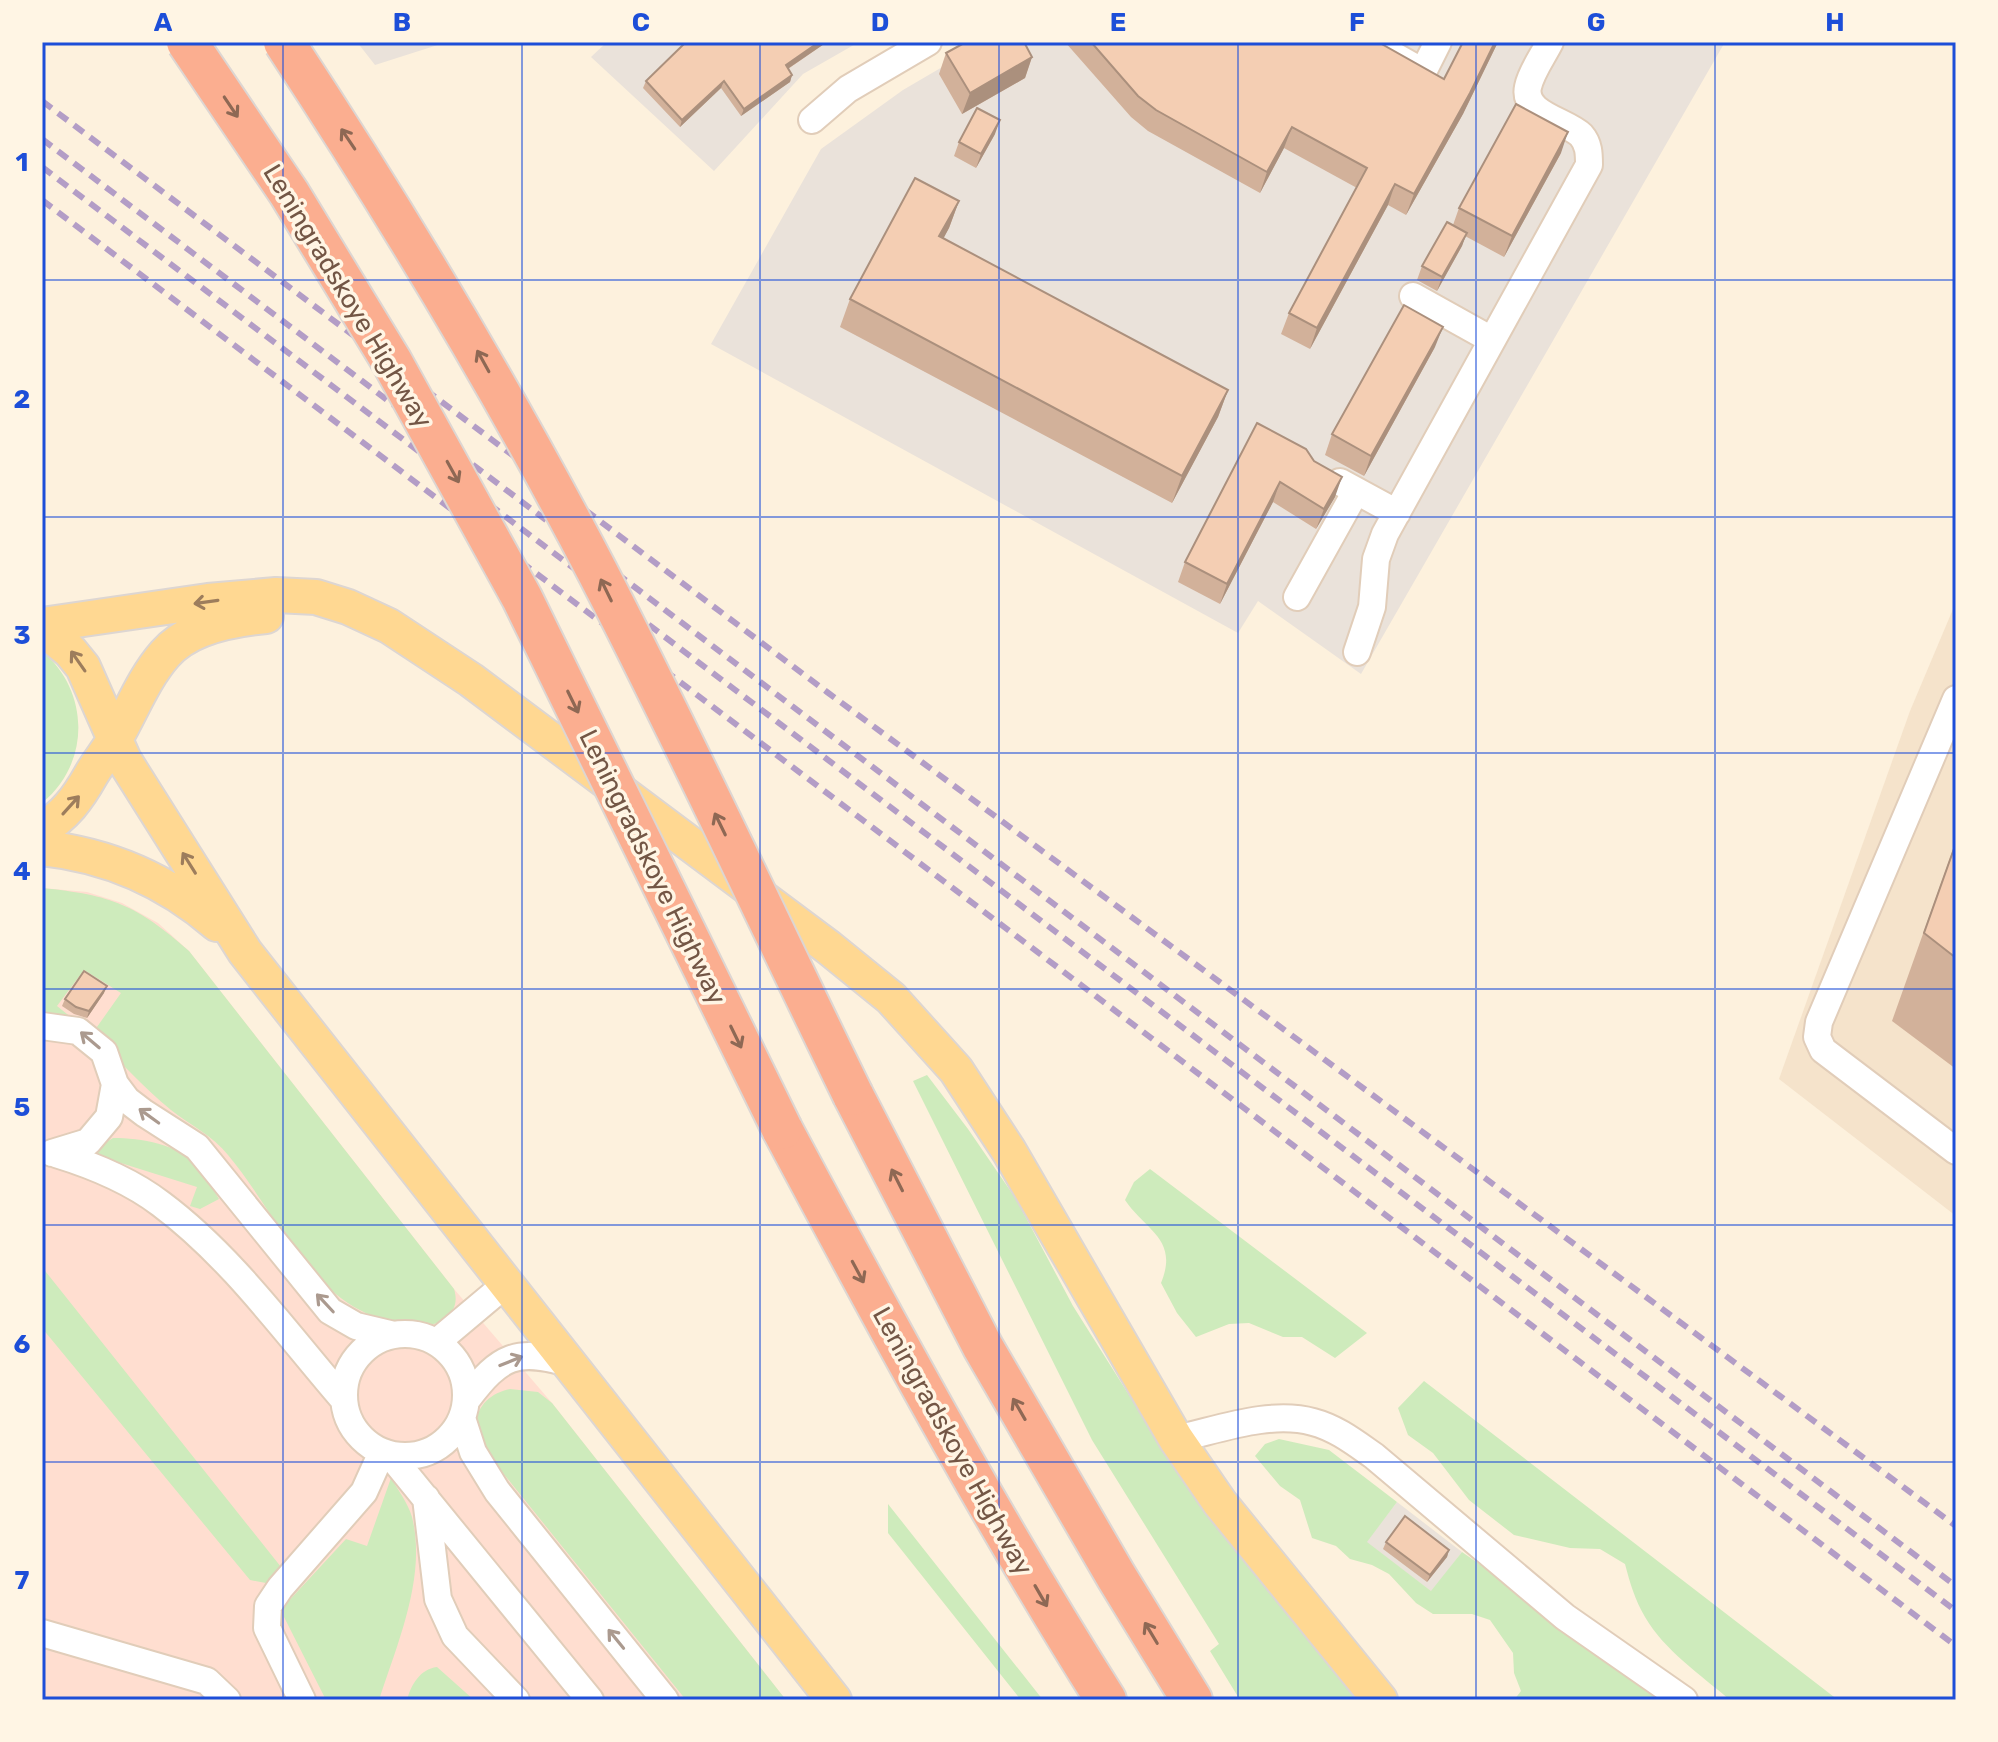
<svg xmlns="http://www.w3.org/2000/svg" width="1998" height="1742" font-family="Rubik,sans-serif">
	<style>
		.residential { fill: #f5e3cb }
		.commercial { fill: #ffded0 }
		.industrial { fill: #eae2da }
		.green { fill: #ceebbc }
		.lines { fill: none; stroke-linecap: round; stroke-linejoin: round }
		.minor-casing { stroke: #e1cdb9; stroke-width: 30 }
		.major-casing { stroke: #ddd6d2; stroke-width: 38 }
		.highway-casing { stroke: #ddd6d2; stroke-width: 44 }
		.minor { stroke: #fff; stroke-width: 26 }
		.major { stroke: #ffd892; stroke-width: 34 }
		.highway { stroke: #fbae90; stroke-width: 40 }
		.rail { stroke: #b39dc6; stroke-width: 6; stroke-dasharray: 12 8; stroke-linecap: butt }
		.highway-bridge-casing { stroke: #ddd6d2; stroke-width: 44; stroke-linecap: butt }
		.highway-bridge { stroke: #fbae90; stroke-width: 40 }
		.wall { fill: #d2b19a }
		.shaded-wall { fill: #ab907d }
		.building { fill: #f4ceb3; stroke: #ab907d; stroke-width: 2 }
		.oneway { stroke: #8e6854 }
		.oneway2 { stroke: #9d7d5c }
		.oneway3 { stroke: #ab9a8f }
		.grid { fill: none; stroke: #1d4ed8; stroke-width: 2; stroke-opacity: 0.55 }
		.labels { text-anchor: middle; stroke-width: 7; stroke-linejoin: round; paint-order: stroke }
		.street-label { font-size: 26px; fill: #735645; stroke: #fff5e4 }
		.neatline { fill: none; stroke: #1d4ed8; stroke-width: 3 }
		.grid-label { font-size: 26px; text-anchor: middle; font-weight: bold; fill: #1d4ed8 }
	</style>
	<rect width="100%" height="100%" fill="#fdf1dd"/>
	<path class="residential" d="M1956,602V1216L1779,1079L1910,711Z"/>
	<path class="commercial" d="M42,888L87,892L122,903L158,923L189,951L454,1289L552,1403L786,1700H42Z"/>
	<path class="industrial" d="M357,42H447L375,65Z
		M607,42H859L803,74L714,171L591,57Z
		M985,42H1725L1361,674L1258,601L1238,633L711,344L821,149L903,90Z
		M1397,1502L1462,1552L1432,1592L1366,1542Z"/>
	<path class="green" d="M42,651C90,691 91,763 42,803Z
		M42,888C112,895 137,905 189,951L454,1289C458,1302 455,1311 443,1320C433,1327 420,1325 408,1324C315,1316 281,1218 228,1155C213,1136 190,1125 171,1110C143,1087 118,1059 92,1034L121,993L84,970L57,1006L77,1022L42,1014Z
		M927,1075L968,1129L1016,1199L1073,1306L1163,1449L1215,1524L1358,1700H1240L1210,1651L1219,1644L1092,1440L913,1081Z
		M113,1138C141,1138 178,1144 198,1166C206,1175 212,1188 219,1199L200,1209L190,1206L197,1187L89,1153Z
		M1150,1169L1367,1333L1335,1358L1302,1337H1283L1249,1323L1229,1324L1196,1337L1177,1313L1161,1283C1179,1239 1146,1231 1125,1200L1134,1182Z
		M42,1267L281,1567L278,1574L266,1583L250,1580L42,1328Z
		M1424,1381L1838,1700H1730C1701,1675 1664,1650 1645,1617C1635,1600 1630,1583 1625,1564L1600,1549L1570,1548L1514,1535L1469,1500L1433,1453L1408,1435L1398,1408Z
		M510,1389L538,1392L552,1403L786,1700H686L490,1457C486,1450 480,1443 478,1435C471,1410 489,1393 510,1389Z
		M1279,1439L1329,1450L1397,1502L1367,1542L1431,1591L1462,1552L1539,1605L1667,1700H1514L1521,1691L1514,1673L1513,1653L1490,1620L1472,1614H1433L1416,1603L1389,1574L1372,1565L1350,1559L1336,1546L1312,1538L1300,1500L1280,1486L1255,1456L1265,1444Z
		M391,1478C398,1490 408,1503 412,1517C427,1577 397,1644 379,1700H326L284,1617V1606L346,1539L367,1546Z
		M888,1504L1043,1700H1021L888,1533Z
		M437,1667L474,1700H427L423,1697L419,1700H407C411,1685 420,1669 437,1667Z"/>
	<g class="lines">
		<defs>
			<path id="minor" d="M1370,42L1423,72L1438,42
				M812,120L848,89L928,42
				M1413,296L1492,340
				M1340,482L1397,513
				M1297,597L1356,491
				M1357,652L1372,607L1376,559L1385,534L1589,165C1589,154 1589,144 1581,135C1567,121 1522,114 1528,87C1531,72 1543,56 1550,42
				M1956,699L1819,1022L1817,1037L1823,1050L1956,1151
				M42,1026L78,1031L104,1052L115,1084L127,1100L144,1113L197,1147L330,1311L356,1326L394,1335
				M52,1153L88,1142L109,1117L115,1084
				M56,1154C92,1165 131,1181 161,1204C232,1257 286,1333 344,1400
				M344 1395a61 61 0 1 1 122 0a61 61 0 1 1-122 0Z
				M438,1341L506,1284
				M468,1398C500,1356 516,1348 568,1363
				M462,1418L473,1452L497,1491L665,1700
				M1176,1439C1218,1430 1270,1410 1313,1422C1336,1428 1354,1442 1374,1456L1565,1617L1684,1700
				M391,1456L590,1700
				M426,1498L438,1599L455,1636L516,1700
				M42,1633L207,1681L227,1700
				M302,1700L267,1628L268,1606L280,1588L364,1492L382,1452"/>
			<path id="major" d="M42,625L208,601L276,595L316,597L348,607L389,626L471,680L828,947L891,998L956,1070L1009,1151L1176,1439L1220,1503L1380,1700
				M42,628L70,651L83,667L124,760L245,952L834,1700
				M42,829C65,816 78,798 91,775C98,763 107,752 115,739C131,712 143,679 165,654C188,627 233,619 266,616
				M42,848C109,855 166,880 217,924"/>
			<path id="highway" d="M853,1095L983,1347L1116,1576L1192,1700
				M782,1129C885,1322 989,1515 1106,1700"/>
		</defs>
		<use href="#minor" class="minor-casing"/>
		<use href="#major" class="major-casing"/>
		<use href="#highway" class="highway-casing"/>
		<use href="#minor" class="minor"/>
		<use href="#major" class="major"/>
		<use href="#highway" class="highway"/>
		<path class="rail" d="M42,101L827,692L1956,1526
			M42,139L1956,1586
			M42,167L1956,1611
			M42,200L1956,1646"/>
		<defs>
			<path id="highway-bridge" d="M187,42L289,193L392,362L522,598L782,1129
				M284,42C397,214 503,390 598,573C687,745 768,921 853,1095"/>
		</defs>
		<use href="#highway-bridge" class="highway-bridge-casing"/>
		<use href="#highway-bridge" class="highway-bridge"/>
	</g>
	<path class="wall" d="M686,42H827L788,69L792,75L790,82L741,116L721,88L680,127L643,88L646,81Z
		M1065,42H1378L1444,79L1463,42H1498L1463,114L1406,215L1388,205L1310,349L1281,334L1289,313L1357,188L1284,148L1260,193L1148,131L1131,117Z
		M946,53L1032,57L1025,78L962,114L939,74Z
		M995,134L976,168L954,156L959,142Z
		M1561,153L1504,257L1465,236L1462,246L1437,291L1417,280L1422,266L1453,225L1459,208Z
		M959,201L949,228L943,238L1228,390L1218,417L1172,503L840,327L850,299Z
		M1435,347L1364,476L1325,455L1332,434Z
		M1257,423L1335,497L1316,529L1273,502L1220,604L1178,582L1185,562Z
		M1956,841V1069L1892,1021Z
		M104,993L87,1018L74,1014L62,1006L65,999Z
		M1386,1542L1449,1550L1447,1557L1427,1582L1383,1549Z"/>
	<path class="shaded-wall" d="M819,42H827L783,72L786,65Z
		M1495,42H1498L1463,114L1406,215L1414,194Z
		M1032,57L1025,78L962,114L970,93Z
		M792,75L790,82L741,116L744,109Z
		M724,81L721,88L680,127L682,120Z
		M1000,120L995,134L976,168L981,154Z
		M1292,127L1284,148L1260,193L1267,172Z
		M1568,132L1561,153L1504,257L1512,236Z
		M1395,184L1388,205L1310,349L1317,328Z
		M959,201L949,228L930,264L939,236Z
		M1467,233L1462,246L1437,291L1442,277Z
		M1443,327L1435,347L1364,476L1371,456Z
		M1228,390L1218,417L1172,503L1182,476Z
		M1342,477L1335,497L1316,529L1324,509Z
		M1280,482L1273,502L1220,604L1227,584Z
		M107,986L104,993L87,1018L89,1011Z
		M1449,1550L1447,1557L1427,1582L1430,1575Z"/>
	<path class="building" d="M686,42H819L786,65L792,75L744,109L724,81L682,120L646,81Z
		M966,42H1024L1032,57L970,93L946,53Z
		M1091,42H1378L1444,79L1463,42H1495L1470,93L1414,194L1395,184L1317,328L1289,313L1367,168L1292,127L1267,172L1156,110L1138,96Z
		M1516,104L1568,132L1512,236L1459,208Z
		M977,108L1000,120L981,154L959,142Z
		M915,178L959,201L939,236L1228,390L1182,476L850,299Z
		M1447,222L1467,233L1442,277L1422,266Z
		M1404,305L1443,327L1371,456L1332,434Z
		M1257,423L1306,449L1314,461L1342,477L1324,509L1280,482L1227,584L1185,562Z
		M1956,843V958L1924,933Z
		M84,971L107,986L89,1011L76,1007L65,999Z
		M1405,1516L1449,1550L1430,1575L1386,1542Z"/>
	<defs><path id="oneway-shaft" d="M-6 0H5M1.5-3L5.5 0L1.5 3" fill="none" stroke-width="1.6" stroke-linecap="round" stroke-linejoin="round" transform="scale(2)"/></defs>
	<g class="oneway">
		<use href="#oneway-shaft" transform="translate(231 107) rotate(56)"/>
		<use href="#oneway-shaft" transform="translate(348 139) rotate(-124)"/>
		<use href="#oneway-shaft" transform="translate(483 361) rotate(-119)"/>
		<use href="#oneway-shaft" transform="translate(453 472) rotate(61)"/>
		<use href="#oneway-shaft" transform="translate(606 590) rotate(-116)"/>
		<use href="#oneway-shaft" transform="translate(573 702) rotate(64)"/>
		<use href="#oneway-shaft" transform="translate(720 824) rotate(-116)"/>
		<use href="#oneway-shaft" transform="translate(736 1037) rotate(64)"/>
		<use href="#oneway-shaft" transform="translate(897 1180) rotate(-117)"/>
		<use href="#oneway-shaft" transform="translate(858 1272) rotate(62)"/>
		<use href="#oneway-shaft" transform="translate(1019 1409) rotate(-120)"/>
		<use href="#oneway-shaft" transform="translate(1041 1596) rotate(60)"/>
		<use href="#oneway-shaft" transform="translate(1151 1633) rotate(-121)"/>
	</g>
	<g class="oneway2">
		<use href="#oneway-shaft" transform="translate(206 602) rotate(172)"/>
		<use href="#oneway-shaft" transform="translate(78 661) rotate(-125)"/>
		<use href="#oneway-shaft" transform="translate(71 805) rotate(-48)"/>
		<use href="#oneway-shaft" transform="translate(189 863) rotate(-122)"/>
	</g>
	<g class="oneway3">
		<use href="#oneway-shaft" transform="translate(90 1040) rotate(-140)"/>
		<use href="#oneway-shaft" transform="translate(149 1116) rotate(-144)"/>
		<use href="#oneway-shaft" transform="translate(325 1303) rotate(-133)"/>
		<use href="#oneway-shaft" transform="translate(511 1361) rotate(-22)"/>
		<use href="#oneway-shaft" transform="translate(616 1639) rotate(-129)"/>
	</g>
	<path class="grid" d="M283,42V1700M522,42V1700M760,42V1700M999,42V1700M1238,42V1700M1476,42V1700M1715,42V1700M42,280H1956M42,517H1956M42,753H1956M42,989H1956M42,1225H1956M42,1462H1956"/>
	<g class="labels">
		<g class="street-label">
			<text transform="translate(348 296) rotate(59)" y="9">Leningradskoye Highway</text>
			<text transform="translate(653 867) rotate(64)" y="9">Leningradskoye Highway</text>
			<text transform="translate(953 1441) rotate(61)" y="9">Leningradskoye Highway</text>
		</g>
	</g>
	<rect width="1998" height="1742" fill="none" stroke="#fff5e4" stroke-width="88"/>
	<rect x="44" y="44" width="1910" height="1654" class="neatline"/>
	<g class="grid-label">
		<text x="163" y="31">A</text>
		<text x="402" y="31">B</text>
		<text x="641" y="31">C</text>
		<text x="880" y="31">D</text>
		<text x="1118" y="31">E</text>
		<text x="1357" y="31">F</text>
		<text x="1596" y="31">G</text>
		<text x="1835" y="31">H</text>
		<text x="22" y="171">1</text>
		<text x="22" y="408">2</text>
		<text x="22" y="644">3</text>
		<text x="22" y="880">4</text>
		<text x="22" y="1116">5</text>
		<text x="22" y="1353">6</text>
		<text x="22" y="1589">7</text>
	</g>
</svg>
